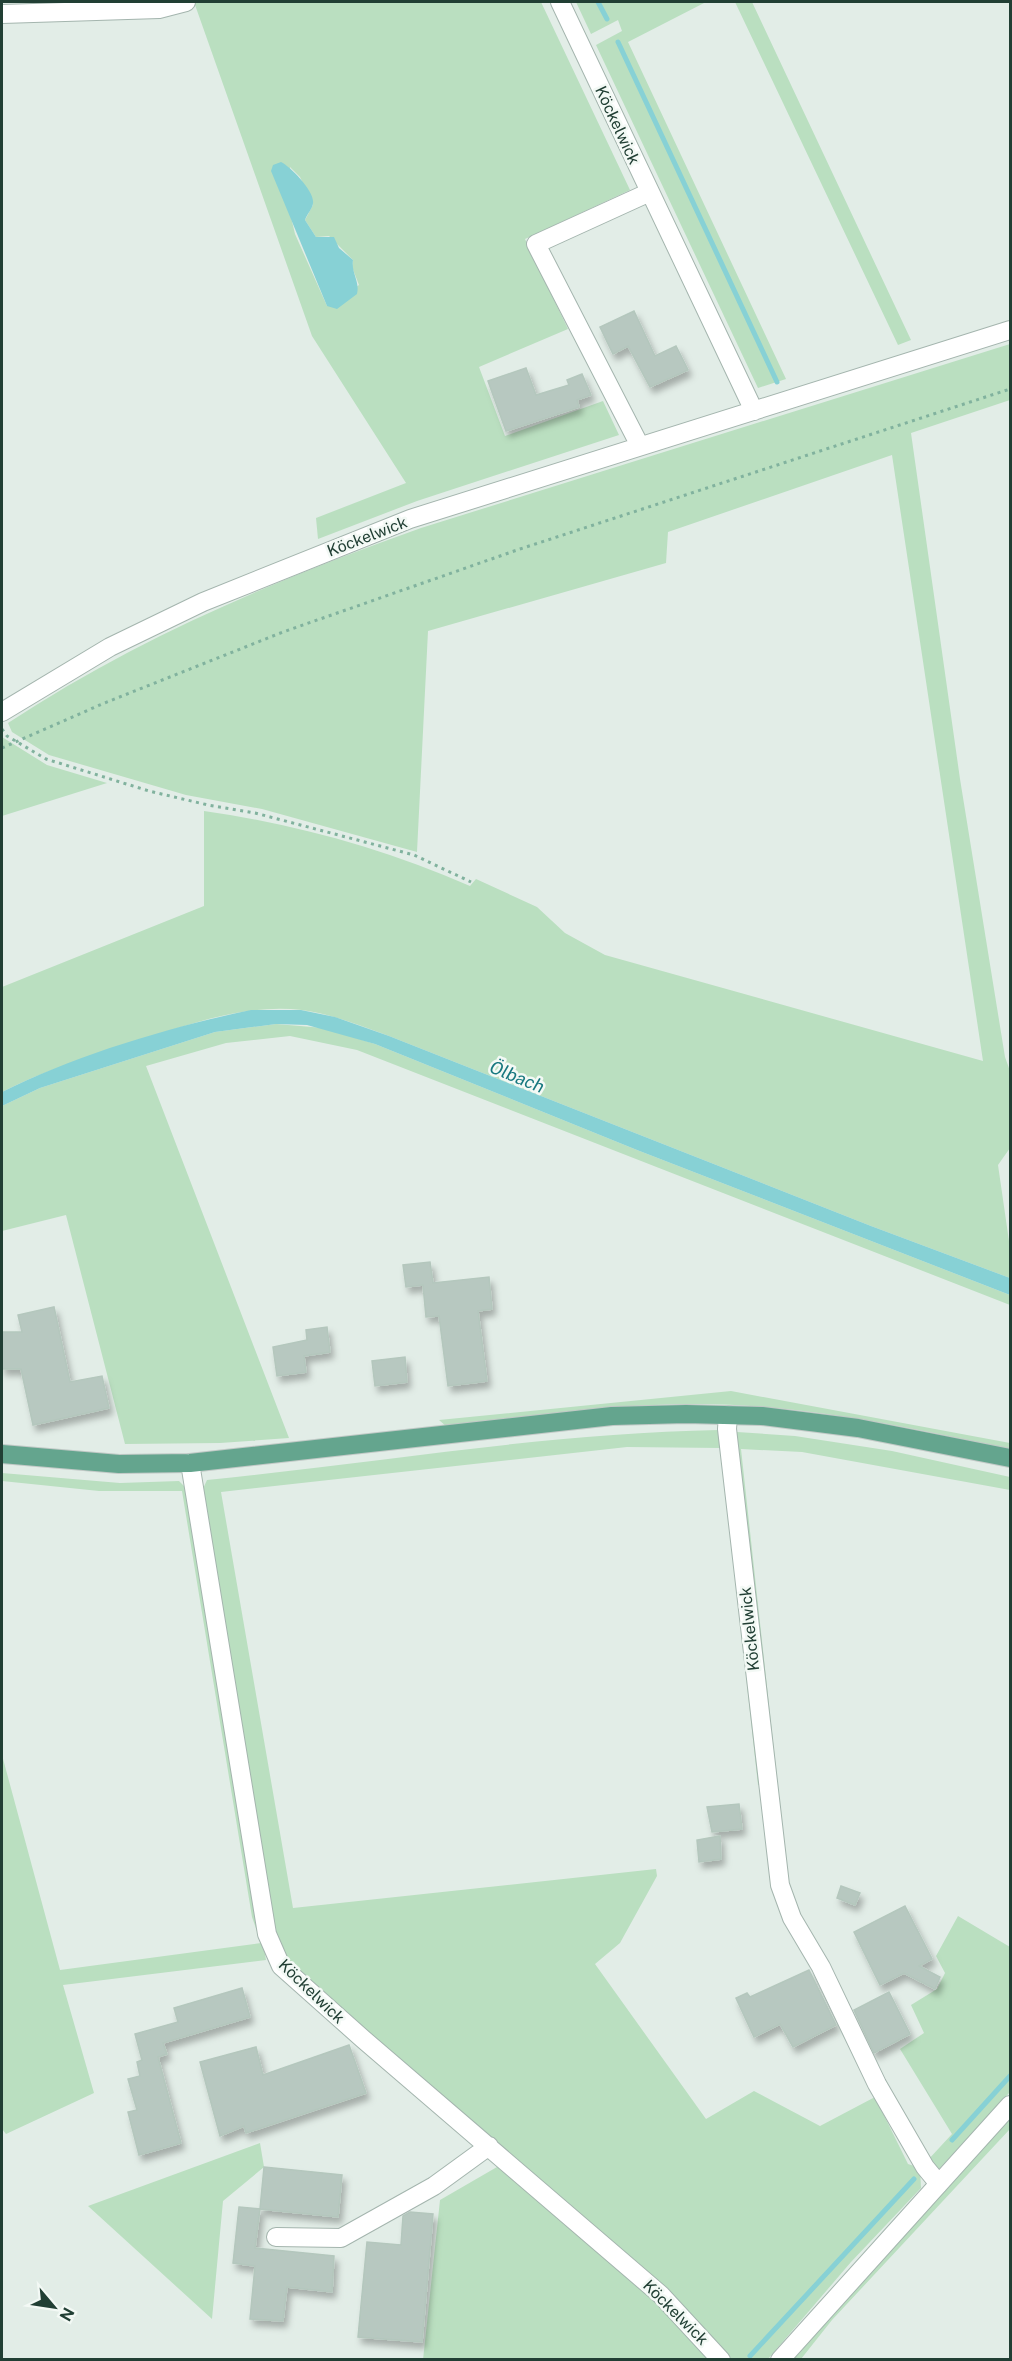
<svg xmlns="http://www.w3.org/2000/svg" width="1012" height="2361" font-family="'Public Sans',sans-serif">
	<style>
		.green { fill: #badfc0; fill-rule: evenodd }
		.water { fill: #87d1d5 }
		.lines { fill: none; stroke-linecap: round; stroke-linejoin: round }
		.stream { stroke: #87d1d5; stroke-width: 5 }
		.building { fill: #b7c8c0; stroke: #b4c7bd; stroke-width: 1.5; filter: url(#shadow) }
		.minor-casing { stroke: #a4b5ae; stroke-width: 20 }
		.major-casing { stroke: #c1c9c6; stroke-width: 20 }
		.path { stroke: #81b29e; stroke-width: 3; stroke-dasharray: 3 4.5; stroke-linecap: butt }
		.minor { stroke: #fff; stroke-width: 18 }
		.major { stroke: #64a58e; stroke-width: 18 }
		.labels { text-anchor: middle; stroke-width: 5; stroke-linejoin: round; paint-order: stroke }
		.street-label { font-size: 16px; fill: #213f34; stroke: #f3f9f5 }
		.water-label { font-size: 18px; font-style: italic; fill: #17787f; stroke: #f3f9f5 }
	</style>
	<defs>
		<filter id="shadow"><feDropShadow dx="3.5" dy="6" stdDeviation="3" flood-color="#0004"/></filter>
	</defs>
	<rect width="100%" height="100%" fill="#e2ede7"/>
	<path class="green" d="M194,2H541L630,190L525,239L568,329L479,367L505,436L603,401L619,435L417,501L318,539L316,518L406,483L312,336ZM290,167L300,177L313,205L305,220L316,237L329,236L353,260L352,267L359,285L327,306L295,234L291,217Z
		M576,2H706L628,42L786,379L758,388L596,45L622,31L618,20L591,34Z
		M735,2H752L911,340L898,345Z
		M1010,344V400L911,433L960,779L1005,1057L1010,1071V1148L998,1165L1010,1248V1278L871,1226L389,1036C361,1026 332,1014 302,1010C243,1003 185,1026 129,1044C86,1058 43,1071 2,1092V987L204,906V811C295,824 385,849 470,886L476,879L537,907L565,933L605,955L983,1061L892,455L668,532L666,563L428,631L417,852L262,809L186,795L49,755L12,732L8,723C135,639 277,579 421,528Z
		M2,737L47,765L107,783L2,816Z
		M276,1024L324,1028L375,1044L637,1150L1010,1295V1305L357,1050L290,1036L226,1043L146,1066L289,1438L220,1443L125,1444L66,1215L2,1231V1106L40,1088L215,1032Z
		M731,1391L1010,1443V1449C907,1427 802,1404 696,1404C612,1404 529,1416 447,1427L439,1420Z
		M719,1430L764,1784L758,1785L721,1448L627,1447L221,1492L293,1908L656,1869L657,1876L620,1943L595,1964L706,2119L754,2091L820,2126L875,2097L908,2164L920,2168L921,2188L851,2262L768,2359H731L659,2284L307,1978L282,1953L277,1941L201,1493L207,1480C378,1463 547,1433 719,1430Z
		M737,1432L795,1436L892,1451L1010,1477V1490L802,1452L741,1449L784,1842L778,1843L735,1438Z
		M2,1473L120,1483L179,1481L188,1490L266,1960L63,1985L94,2093L6,2134L2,2129V1755L60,1970L261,1943L252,1917L182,1491H99L2,1481Z
		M958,1916L1010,1947V2092L938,2170L927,2161L952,2134L900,2049L924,2033L911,2005L937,1989L945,1973L936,1956Z
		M1010,2113V2129L832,2320L801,2359L786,2360Z
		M260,2143L264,2167L223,2201L212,2319L88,2206Z
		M502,2160L718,2360H423L440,2200L497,2167Z"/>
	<path class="water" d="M281,162C291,167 315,192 313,203C313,208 307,214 305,220L316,237H334L339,248L353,260C351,273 360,281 357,294L337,309L327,306L271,171L273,165Z
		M251,1010H301L335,1017L389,1036L871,1226L1010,1278V1295L637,1150L375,1044L307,1025L276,1024L215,1032L40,1088L2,1106V1092C76,1055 170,1027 251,1010Z"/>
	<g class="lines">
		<path class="stream" d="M598,2L607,19
			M618,42L777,382
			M952,2140L1010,2076
			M750,2356L914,2179"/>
	</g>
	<path class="building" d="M634,311L655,356L676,346L688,370L650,387L628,346L613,354L600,327Z
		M526,368L536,395L569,385L567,380L582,374L591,395L577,400L579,407L506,431L488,381Z
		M430,1262L433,1283L489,1277L492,1309L478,1311L487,1381L448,1386L439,1316L426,1317L423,1285L406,1287L403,1265Z
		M54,1307L70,1382L102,1376L109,1408L33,1425L21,1369H2V1332H22L18,1315Z
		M327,1327L330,1352L304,1356L306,1372L277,1376L273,1347L307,1340L306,1330Z
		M405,1357L407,1382L375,1386L372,1361Z
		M739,1804L742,1829L712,1832L707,1807Z
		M720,1836L721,1859L699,1862L697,1840Z
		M841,1886L860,1893L855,1905L837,1898Z
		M905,1906L932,1959L919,1966L940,1977L935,1989L904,1973L880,1985L854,1932Z
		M809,1970L836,2025L793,2047L780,2024L754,2037L736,1998L747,1993L750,1997Z
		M242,1988L250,2017L163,2043L167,2054L158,2057L181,2143L139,2155L128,2112L137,2110L128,2079L140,2076L137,2062L142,2060L135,2034L178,2022L174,2008Z
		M889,1992L910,2034L874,2053L854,2010Z
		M349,2045L366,2093L246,2133L244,2126L220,2136L200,2062L256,2047L263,2075Z
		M264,2167L342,2175L338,2217L260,2209Z
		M239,2207L260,2209L255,2248L334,2256L332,2292L287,2287L283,2321L250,2319L255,2266L233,2263Z
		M410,2212L433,2214L422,2342L358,2337L367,2242L401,2245L403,2216Z"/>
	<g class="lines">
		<defs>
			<path id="minor" d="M560,2L754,411
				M2,14L159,9L186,2
				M640,446L536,244L650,192
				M2,712L110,647L203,602L410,519L1010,330
				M728,1415L727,1429L780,1885L792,1918L821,1967L877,2084L925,2167L939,2184
				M190,1463L267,1934L281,1966L363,2039L661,2295L721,2360
				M276,2237L341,2238L434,2186L489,2146
				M780,2360L1010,2105"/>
			<path id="major" d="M2,1454L119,1464L190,1463L612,1416L686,1414L762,1416L858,1428L1010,1458"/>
		</defs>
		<use href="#minor" class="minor-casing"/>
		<use href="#major" class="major-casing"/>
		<path class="path" d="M2,729L7,736L46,759L149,791L208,805L255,813L414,855L471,882
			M2,748L102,704L283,632L520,549L1010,389"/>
		<use href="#minor" class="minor"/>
		<use href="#major" class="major"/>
	</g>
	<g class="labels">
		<g class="street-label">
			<text transform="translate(618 125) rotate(65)" y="6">Köckelwick</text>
			<text transform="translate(367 536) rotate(-21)" y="6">Köckelwick</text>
			<text transform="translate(749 1629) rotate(-96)" y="6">Köckelwick</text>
			<text transform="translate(312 1991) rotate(44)" y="6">Köckelwick</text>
			<text transform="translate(676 2312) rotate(45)" y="6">Köckelwick</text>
		</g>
		<g class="water-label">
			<text transform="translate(517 1077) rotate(22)" y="6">Ölbach</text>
		</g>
	</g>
	<rect width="1012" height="2361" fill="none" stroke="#213f34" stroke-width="6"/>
	<g transform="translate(54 2307) rotate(119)" stroke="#f3f9f5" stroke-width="4.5" paint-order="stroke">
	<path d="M0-4.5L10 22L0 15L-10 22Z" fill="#213f34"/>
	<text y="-9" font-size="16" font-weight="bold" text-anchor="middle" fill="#213f34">N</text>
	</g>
</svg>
